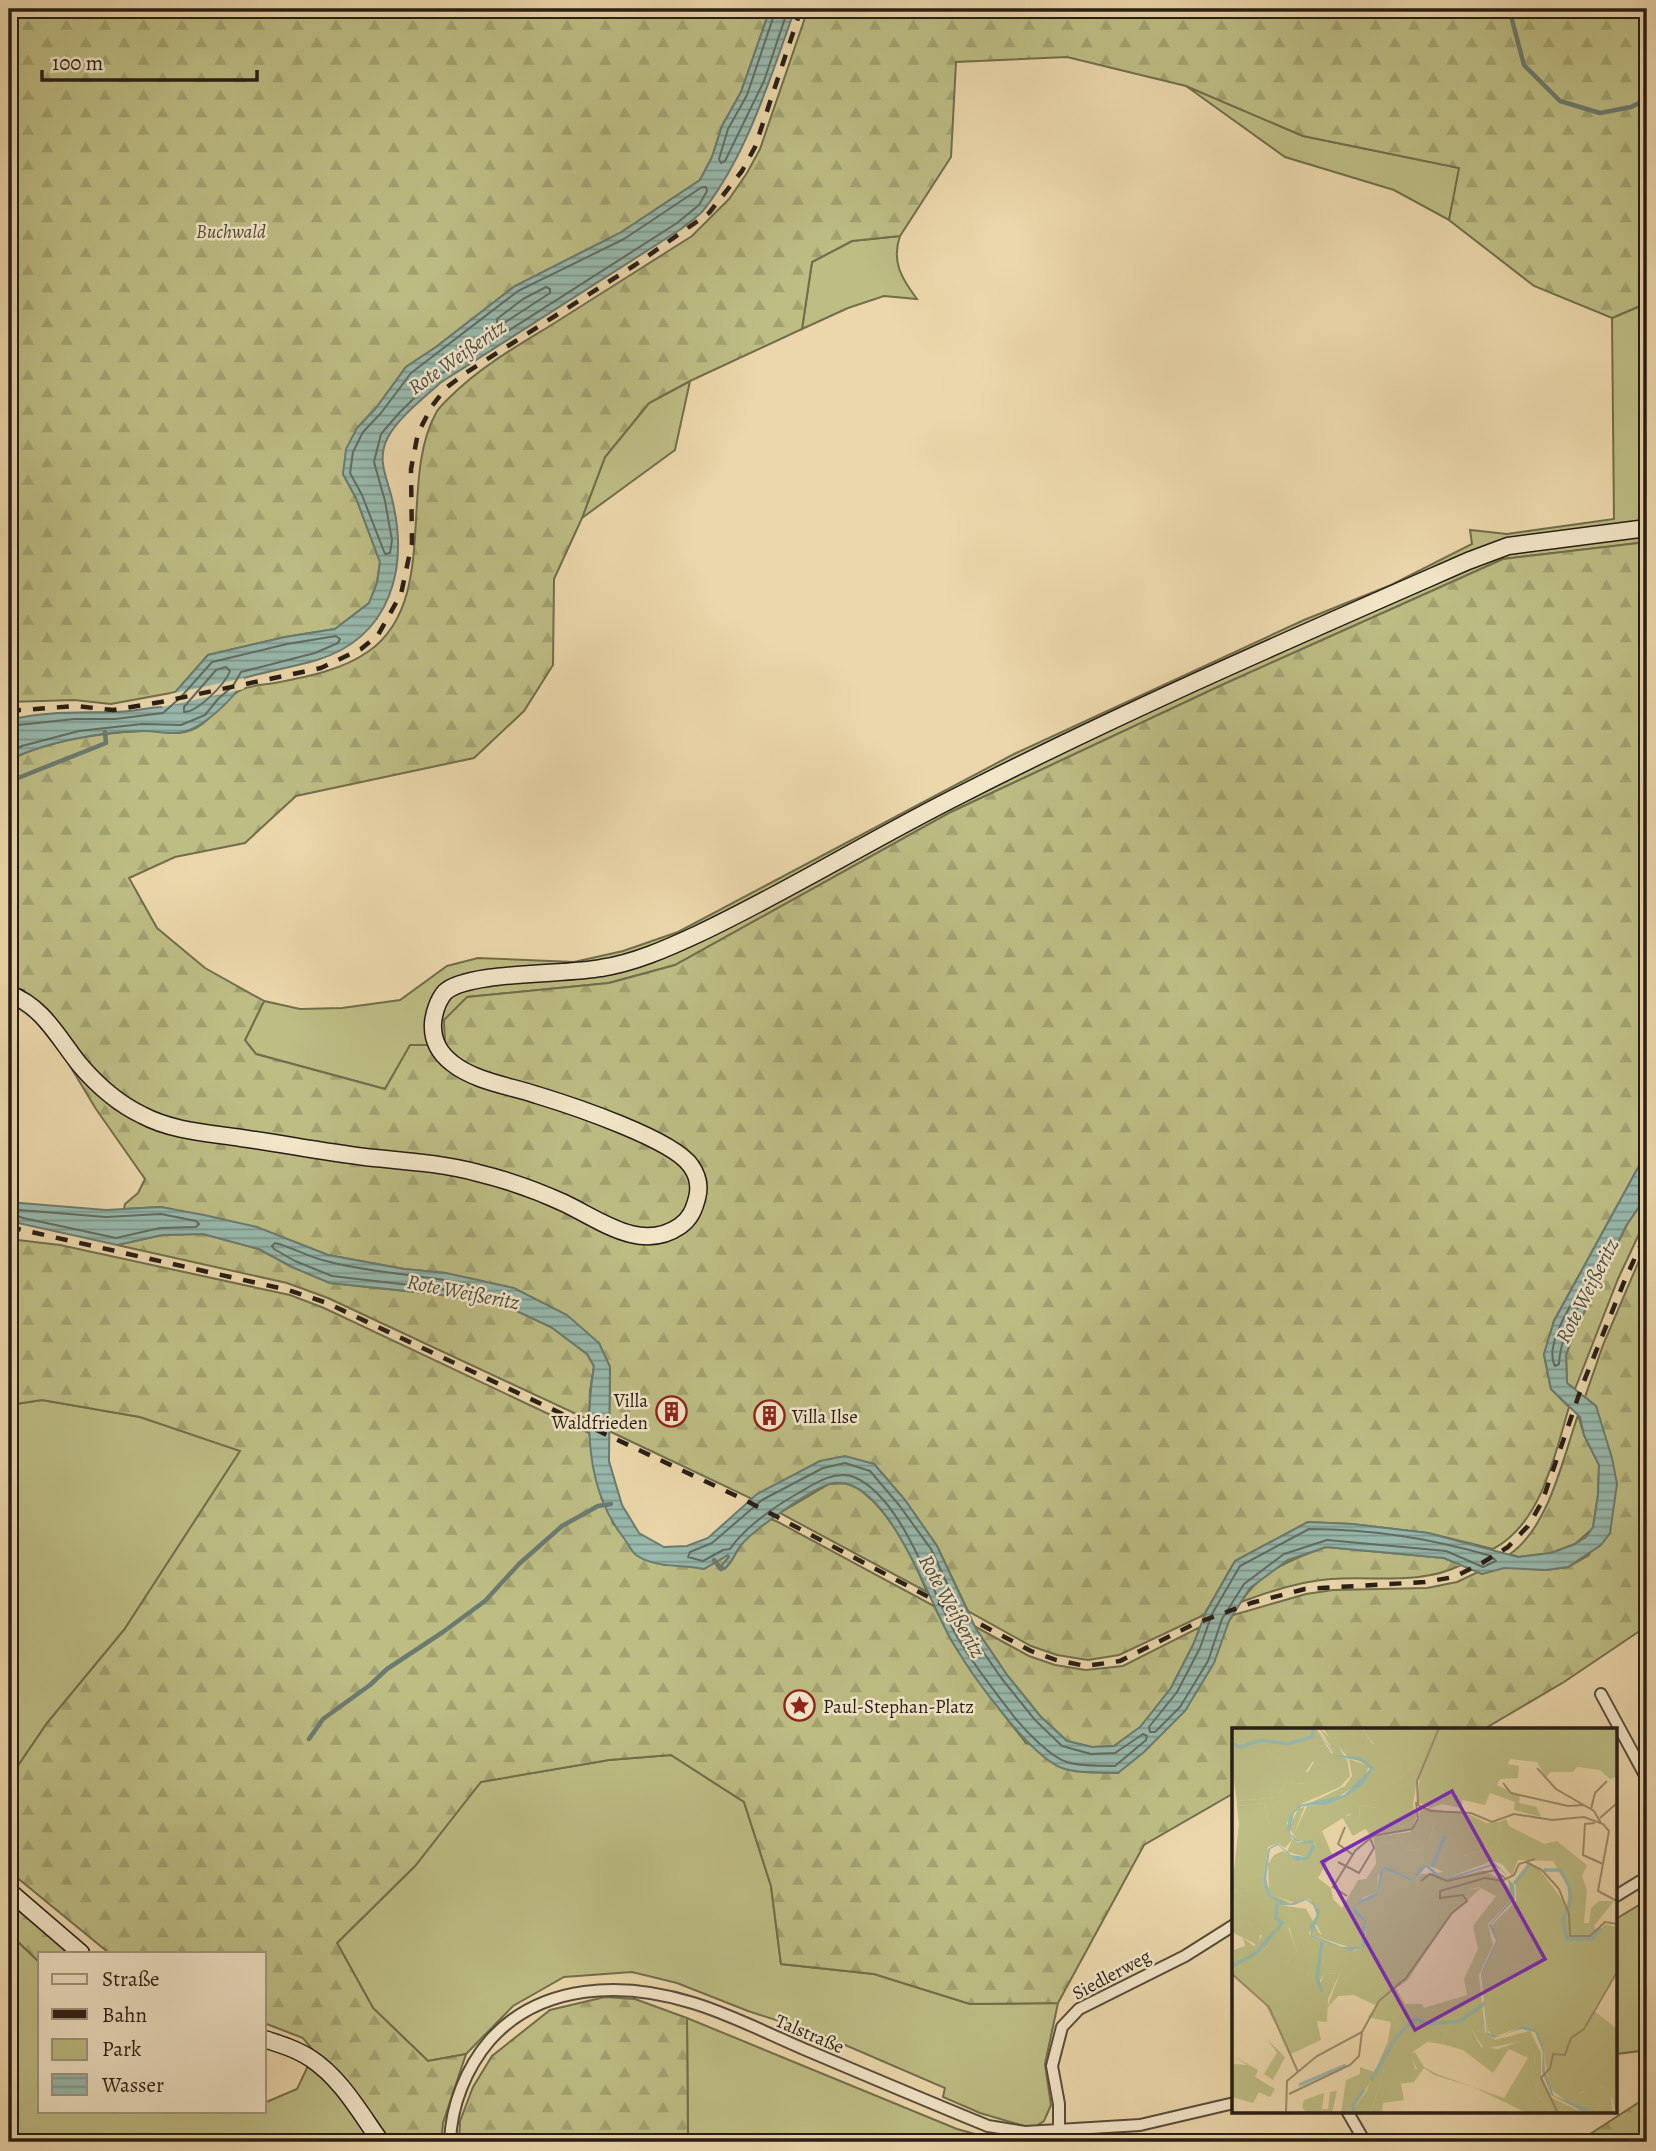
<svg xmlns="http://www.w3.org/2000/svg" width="1656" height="2151" font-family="Alegreya,serif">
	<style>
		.green { fill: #bdbd84; stroke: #726e4c; stroke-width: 2 }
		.forest { fill: url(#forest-firs); stroke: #726e4c; stroke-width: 2 }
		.water { fill: url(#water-rules); stroke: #6b7b70; stroke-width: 2 }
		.pier { fill: #ebd7ab }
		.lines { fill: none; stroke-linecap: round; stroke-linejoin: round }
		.shore { stroke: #606c61; stroke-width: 2 }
		.stream { stroke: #6b7b70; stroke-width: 4.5 }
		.street-casing { stroke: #584c3a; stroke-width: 14 }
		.secondary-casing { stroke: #271e15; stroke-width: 19 }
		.street { stroke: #f2e5c8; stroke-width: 10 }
		.secondary { stroke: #f2e5c8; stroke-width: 16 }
		.rail { stroke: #271e15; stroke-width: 4.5; stroke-dasharray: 12 12; stroke-linecap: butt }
		.labels { text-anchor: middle; stroke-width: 5; stroke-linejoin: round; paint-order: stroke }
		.park-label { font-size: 19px; font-style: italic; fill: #544e36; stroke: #f2e5c8 }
		.poi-label { font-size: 19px; fill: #271e15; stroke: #f2e5c8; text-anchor: start }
		.street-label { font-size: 19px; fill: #271e15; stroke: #f2e5c8 }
		.water-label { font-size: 21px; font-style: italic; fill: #494c43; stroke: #f2e5c8 }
		.inset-river { fill: none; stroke: #98b9ad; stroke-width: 3.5 }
		.inset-road { fill: none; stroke: #9d8d6f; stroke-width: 2 }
		.view { fill: #7b2cbf; fill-opacity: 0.15; stroke: #7b2cbf; stroke-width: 3.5 }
		.inset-edge { fill: none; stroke: #271e15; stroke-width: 3.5 }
	</style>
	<defs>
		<pattern id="forest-firs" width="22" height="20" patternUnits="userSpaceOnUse" patternTransform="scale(1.75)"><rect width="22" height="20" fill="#bdbd84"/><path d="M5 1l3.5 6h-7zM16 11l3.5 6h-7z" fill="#a2a271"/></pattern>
		<pattern id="water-rules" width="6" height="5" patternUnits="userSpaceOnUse" patternTransform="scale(1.75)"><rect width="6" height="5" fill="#98b9ad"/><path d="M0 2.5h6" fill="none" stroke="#7c968c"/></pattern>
	</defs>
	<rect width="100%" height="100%" fill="#ebd7ab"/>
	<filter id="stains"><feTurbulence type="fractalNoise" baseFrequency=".00286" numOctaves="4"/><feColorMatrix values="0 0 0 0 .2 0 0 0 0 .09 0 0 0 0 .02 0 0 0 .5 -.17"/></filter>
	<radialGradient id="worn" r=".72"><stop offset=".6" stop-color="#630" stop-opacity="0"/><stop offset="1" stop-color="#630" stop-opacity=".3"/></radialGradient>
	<path class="green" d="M1186,86L1303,136L1460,168L1449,220L1394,190L1285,157Z
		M900,236C891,262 902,279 917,299L884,296L848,308L802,329L812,262L852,241Z
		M1647,303V542L1503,559L1224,684L951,812L675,965L609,983L467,997L445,1046H410L385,1089L256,1054L245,1040L264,1001L300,1009L342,1008L400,1000L447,966L478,958L574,962L623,951L678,932L1014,754L1304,620L1391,585L1472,544L1470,530L1507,534L1614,519L1612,318Z
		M690,381L675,450L582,518L605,457L649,403Z
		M42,1400L140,1417L241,1450L124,1630L47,1723L9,1779V1405Z
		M671,1755L744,1802L771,1886L781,1964L874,1974L970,2004L1058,2003L1045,2064L1051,2105L1044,2121L1036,2126H1024L980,2113L943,2097L945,2088L822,2035L748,2011L677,1983L632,1972L564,1977L513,2006L466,2054L428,2061L373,2008L337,1943L415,1866L480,1782L609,1760Z
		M1647,1900V2050L1616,2054V1919Z
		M9,1933L40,1963V2111H264V2103L297,2089L308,2066L335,2090L373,2142H9Z
		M687,2018L957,2129L1004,2142H688Z"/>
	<path class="forest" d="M9,9H770L741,92L722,126L712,157L700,180L620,233L515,286L436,347L406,367L376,408L357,428L343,474L356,498L380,562L377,583L369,603L335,629L285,637L208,655L176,692L111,704L74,700L9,702Z
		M808,9H1647V303L1612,318L1534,286L1449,220L1459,168L1303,136L1186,86L1067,57L956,62L951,157L900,236L852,241L812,262L802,329L690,381L649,403L605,457L582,518L554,579L553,665L524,711L474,758L296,796L245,843L175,857L129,878L157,928L205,968L264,1001L245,1040L256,1054L385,1089L410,1045H445L444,1020L467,997L609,983L675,965L951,812L1224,684L1503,559L1647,542V1154L1640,1164L1554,1321L1544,1355L1551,1389L1569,1407C1555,1455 1541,1524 1493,1549L1428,1533L1352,1524L1308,1522L1235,1561L1204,1615L1119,1655L1088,1660L1057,1655L1031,1646L968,1611L937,1546L905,1500L874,1464L820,1461L752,1499L609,1431L610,1367L599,1343L446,1273L404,1269L328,1255L294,1242L161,1207L124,1209L125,1204L138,1193L145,1179L96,1109L24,990L9,986V760C48,741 99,733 142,731C155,730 167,733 179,733C208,730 217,704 239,691C248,685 264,685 275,683C306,677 343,670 369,651C440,601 398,481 436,413C439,407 445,402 450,397C480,367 517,346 553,324C599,295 646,265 692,236L729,199L747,173L760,149Z
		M1647,1195V1217L1618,1279L1575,1389L1567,1383L1566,1355L1574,1333L1626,1226Z
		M203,1234L259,1249L292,1267L330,1283L435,1294L502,1304L551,1327L587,1354L594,1366L590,1391L589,1420L328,1298L287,1283L117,1245L162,1235Z
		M9,1239L60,1245L290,1295L324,1308L589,1433L613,1524L664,1565H687L704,1569L728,1555L729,1557L722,1565L724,1569C733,1563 734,1554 741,1545C748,1535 761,1526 771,1519L778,1522L934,1606L953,1643L990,1697L1026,1743L1118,1773L1233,1615L1306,1594L1333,1590L1427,1588L1457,1582L1478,1572L1482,1574L1504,1567L1546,1570L1568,1567L1589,1555L1617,1484L1596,1406L1585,1397L1603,1345L1647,1242V1626L1564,1682L1484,1729H1234V1793L1144,1845L1058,2003L970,2004L874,1974L781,1964L771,1886L744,1802L671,1755L609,1760L481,1782L415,1866L337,1943L373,2008L428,2061L466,2054L443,2123L441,2142H388L303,2038L264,2023V1953H109L9,1871V1779L47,1723L124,1630L240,1451L140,1417L42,1400L9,1405Z
		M1578,1415L1584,1435L1599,1465L1598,1495L1593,1528L1575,1544L1551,1553L1518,1557L1510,1554C1549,1527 1563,1458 1578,1415Z
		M850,1483C889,1507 910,1551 927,1592L780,1513L829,1484Z
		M1326,1547L1444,1558L1461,1565C1422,1585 1374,1576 1331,1579C1301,1581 1270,1591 1241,1602C1260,1571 1294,1558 1326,1547Z
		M974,1626L1029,1656L1055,1665L1086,1670L1123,1666L1200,1627L1193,1645L1171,1688L1141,1727L1114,1746L1092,1747L1067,1741L1040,1716L1007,1675Z
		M9,1900L70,1953H40V1963L9,1933Z
		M605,1997L635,1999L687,2018L688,2142H459L460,2121L473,2087L492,2056L550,2010Z
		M1647,2097V2142H1578Z"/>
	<path class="water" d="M770,9H795C771,75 749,150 706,207C700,216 689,222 681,229L440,383C424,398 398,418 388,437C376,460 387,477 392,499C409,568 391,637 317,660C293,667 268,671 244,678C237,697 203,728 182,732C171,735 156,731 144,731C103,731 45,742 9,760V720C43,711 78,713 112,712C129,712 145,708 162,707L208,655L285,637L335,629L369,603L377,583L380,562L356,498L343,474L346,449L357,428L376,408L406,367L436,347L515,286L620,233L700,180L712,157L722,126L741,92Z
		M1647,1154V1195L1626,1226L1574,1333L1566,1355L1567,1383L1596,1406L1612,1458L1617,1484L1610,1533L1601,1545L1568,1567L1546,1570L1504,1568L1482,1574L1444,1558L1326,1547L1288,1560L1250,1588L1229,1621L1214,1663L1185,1711L1144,1752L1118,1773C1101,1772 1081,1774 1065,1769C1032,1760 971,1674 953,1643C930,1606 886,1469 830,1484C811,1489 755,1529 742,1544C735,1552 733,1562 724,1569L722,1565L729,1557L728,1555L704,1569C683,1564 656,1569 636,1555C631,1551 627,1542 623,1537C586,1489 585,1423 594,1366L587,1354L551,1327L502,1304L435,1294L330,1283L292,1267L259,1249L203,1234L162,1235L117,1245L9,1221V1202L106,1210L161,1207L204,1215L257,1227L328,1255L404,1269L446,1273L514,1288L567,1315L599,1343L610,1367L609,1461L622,1505L639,1533L664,1547L687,1546L708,1538L757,1494L820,1461L845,1456L874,1464L905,1500L937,1546L976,1629L1007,1675L1040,1716L1067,1741L1092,1747L1114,1746L1140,1727L1171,1688L1193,1645L1206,1612L1235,1561L1308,1522L1352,1524L1428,1533L1518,1557L1551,1553L1575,1544L1586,1537L1593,1527L1598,1495L1599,1465L1584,1435L1580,1417L1551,1389L1544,1354L1554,1321L1640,1164Z"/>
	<path class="pier" d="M244,678V689L162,707L161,703L170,694Z"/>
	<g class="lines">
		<path class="shore" d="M776,9L747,95L728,129L719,159L721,163L725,161L764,81L788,9
			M702,187H706L707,191L699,205L677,223L436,377L400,412L381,434L374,462L385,501L392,540L390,553L385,554L362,495L350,473L353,452L363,432L381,413L411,373L518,291L624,239Z
			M546,287L550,289V293L501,325L497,324V319L523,299Z
			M226,667L230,671C225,684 198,712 184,712V707L216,670Z
			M9,726L74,719H115L163,713L180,698L212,662L287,644L336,636L340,639L338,643L315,653L241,672L233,686L218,699L205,715L181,725L142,724L79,731L22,746L9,753
			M19,1210L106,1217L161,1214L196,1221L199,1224L196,1227L160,1228L116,1238L23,1218L15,1215V1211Z
			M275,1243C292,1247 308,1257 326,1261C373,1274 423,1274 470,1285L472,1289L469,1292L332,1276L295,1261L274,1249L272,1246Z
			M1584,1287L1586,1292C1575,1314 1560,1338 1559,1364L1555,1366C1544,1346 1570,1307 1580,1289Z
			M845,1463L870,1471L899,1505L931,1549L970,1633L1002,1679L1035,1720L1062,1746L1091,1754L1115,1753L1143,1734L1147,1736L1146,1740L1115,1766C1100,1765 1081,1767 1067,1762C1050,1757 1026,1731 1015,1718C996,1693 975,1667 959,1640C932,1596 904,1498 854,1477C834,1469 811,1486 795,1495C771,1509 746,1526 730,1549L723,1550L703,1561L688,1557L690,1552L712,1543L762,1500L823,1468Z
			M1309,1529C1370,1529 1433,1539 1491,1556L1496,1561L1483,1567L1446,1551L1327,1540L1284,1554L1244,1584L1222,1619L1208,1661L1180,1707L1155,1732H1150L1149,1727L1177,1692L1200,1648L1212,1614L1240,1566Z"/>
		<path class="stream" d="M1502,9L1511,16L1524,65L1560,101L1600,113L1631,107L1647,99
			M9,787L18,778L106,743L105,732
			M714,1560L721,1569
			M309,1739L323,1719L370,1685L387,1669L443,1632L485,1601L519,1564L562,1526L598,1506L611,1504"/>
		<defs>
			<path id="street" d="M1601,1694L1647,1779
				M1616,1896L1647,1877
				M1347,2111L1365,2142
				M1059,2130V2104L1052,2066L1062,2027L1079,2009L1185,1956L1234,1925
				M450,2142C451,2106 466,2068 490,2040C541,1983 623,1981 693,2003C733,2015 772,2036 811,2052C870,2077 929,2102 988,2126L1025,2132L1140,2125L1234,2103"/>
			<path id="secondary" d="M9,994C43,1006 59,1039 80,1065C98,1086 117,1103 142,1115C172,1131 208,1133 241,1138C283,1144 324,1152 365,1157C403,1161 441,1163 478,1173C507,1180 538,1191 564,1203C600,1220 641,1253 680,1226C690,1219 694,1210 697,1198C700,1187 698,1176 691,1166C673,1139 570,1105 537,1095C510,1086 474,1081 452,1063C439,1053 432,1040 433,1023C434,1013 438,1000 445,992C468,971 566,975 601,968C634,963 668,948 698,934C787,892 872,839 960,795C1126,710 1297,636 1468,561L1508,546L1647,528
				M9,1891L81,1953
				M264,2039C280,2044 296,2049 310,2058C341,2078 360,2113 381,2142"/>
		</defs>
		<use href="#street" class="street-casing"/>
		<use href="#secondary" class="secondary-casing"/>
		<use href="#street" class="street"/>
		<use href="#secondary" class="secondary"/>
		<path class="rail" d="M9,711L75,706L113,710L161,702L321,668L361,649L378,635L401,594L412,543L411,469L418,433L432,406L446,388L464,374L635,265L709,213L742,171L755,147L801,9
			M9,1227L288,1290L327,1303L745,1500L1031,1651L1056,1660L1086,1666L1120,1661L1194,1624L1251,1603L1305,1589L1425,1582L1454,1577L1482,1563L1508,1547L1528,1526L1542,1502L1582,1386L1624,1282L1647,1231"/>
	</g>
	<defs>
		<symbol id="building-ring" viewBox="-11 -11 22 22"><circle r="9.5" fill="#f2e5c8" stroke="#8f2418" stroke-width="1.5"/><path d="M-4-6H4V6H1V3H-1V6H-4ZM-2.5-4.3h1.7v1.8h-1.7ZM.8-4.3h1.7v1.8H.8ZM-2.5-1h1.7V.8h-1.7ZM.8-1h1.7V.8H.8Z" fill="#8f2418"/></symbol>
		<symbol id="sight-ring" viewBox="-11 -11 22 22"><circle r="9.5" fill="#f2e5c8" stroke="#8f2418" stroke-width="1.5"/><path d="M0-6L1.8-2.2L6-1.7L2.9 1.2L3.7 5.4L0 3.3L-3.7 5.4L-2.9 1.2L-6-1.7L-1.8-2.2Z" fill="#8f2418"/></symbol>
	</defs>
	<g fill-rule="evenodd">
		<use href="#building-ring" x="654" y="1394" width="35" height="35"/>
		<use href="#building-ring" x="752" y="1398" width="35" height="35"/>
		<use href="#sight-ring" x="782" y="1688" width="35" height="35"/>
	</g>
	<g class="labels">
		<g class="park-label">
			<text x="231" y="238">Buchwald</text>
		</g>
		<g class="poi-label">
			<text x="648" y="1407" text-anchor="end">Villa<tspan x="648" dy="22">Waldfrieden</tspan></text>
			<text x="792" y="1423">Villa Ilse</text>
			<text x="823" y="1713">Paul-Stephan-Platz</text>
		</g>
		<g class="street-label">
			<text transform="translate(1111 1974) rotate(-28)" y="7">Siedlerweg</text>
			<text transform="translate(810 2033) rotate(23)" y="7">Talstraße</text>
		</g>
		<g class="water-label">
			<text transform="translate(457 357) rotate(-35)" y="7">Rote Weißeritz</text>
			<text transform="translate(1587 1291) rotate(-63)" y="7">Rote Weißeritz</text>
			<text transform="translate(463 1292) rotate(11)" y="7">Rote Weißeritz</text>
			<text transform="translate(952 1606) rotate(61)" y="7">Rote Weißeritz</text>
		</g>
	</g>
	<g transform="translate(1232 1728)">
		<rect width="385" height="385" fill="#ebd7ab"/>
		<path d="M0,0H50L30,1L9,16L0,12ZM129,0H206L207,5L185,52L160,63L163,53L185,36L142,16ZM208,0H385V49L378,51L368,42L345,39L341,44H318L314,50L305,34L278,31L276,36L287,38L286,50L268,51L265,57L288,68L287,75L305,79L309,89L282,82L283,74L258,65L253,77L231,72L229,80L210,76L199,80L185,74L188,46ZM36,22L48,33H81L73,45L74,56L54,54L45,69L5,73L0,39L18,38L21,26ZM155,69H161L172,103L139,107L133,101L121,108L110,89L122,86L127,92L128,77L143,80ZM32,75L38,96H7L5,78ZM238,87L255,95L268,94L266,117L231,128ZM190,88L202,93L198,112L184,123L177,122L167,111L143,120L141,109L178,104ZM249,160L219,187L175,253L164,260L173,276L159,294L136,289L218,184L233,173L236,162ZM0,161L12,170L17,195L29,204L25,217L0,204ZM56,199L65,223L55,235L89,254L92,246L108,245L96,271L95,294L85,293L89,312L59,326L33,276L0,247V241L17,236ZM222,298L239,300L249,319L266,321L295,311L303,326L301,350L306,368L323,385L291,383L241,359L202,347L192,340L182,354L186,342L177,326L183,324L192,339L205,346L272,370L296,330L277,321L261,345L231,322L210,316L217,299ZM35,311L53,329L41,352L32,346L45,325ZM0,327L26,342L23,349L43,361L38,369L27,364L21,375L0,369L1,336L15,337ZM128,339L142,344L139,353L122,380L124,385H109L114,352L128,346ZM152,341L169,356L172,372L151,375L150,385H139ZM383,358L384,385L380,369L373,379L347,366L363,359ZM105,363L100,385H75L70,380L72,372L92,365L90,381H96L98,364Z" fill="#bdbd84"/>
		<path d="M84,0L99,25L115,31L118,48L108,59L67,77L55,95L60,111L66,115H80L74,129L55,124L60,112L53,120L45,115L36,119L31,152L35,167L49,177L74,181L81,193L77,205L81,210L122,223L132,219L134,211V192L122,179L145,168L152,141L181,154L189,146L203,145L206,150L217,152L251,142L271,153L281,164L280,171L256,196L261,217L247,247L253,304L263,312L298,303L309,325V346L318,369L349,384L317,360L312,323L304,303L286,300L262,309L256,302L250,247L266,212L258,199L284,173V156L296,135L308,142L335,178L337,160L321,133L286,132L280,148L270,136L260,133L212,151L205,145L211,144L199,138L190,139L182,152L153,139L146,148L145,164L131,170L121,181L132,193L133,205L130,218L122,221L80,207L82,195L87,205L90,207L83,194L86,180L77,171L62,175L42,167L61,176L49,175L38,167L34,156L35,147V156L37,162L36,136L42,127L51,123L69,133L78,129L83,115L66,113L57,100L66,81L73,78L62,106L75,78L94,77L114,69L131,57L142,40L115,28L106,18L113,29L104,27L87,0L97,9L91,0H129L141,16L155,14L185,36L163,53L161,62L185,52L181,77L185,88L179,101L172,103L160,69L143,80L128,77L127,93L117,86L90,103L100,126L86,150L99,160L101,171L110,180L126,152L134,151L144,136L143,120L167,111L177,122L184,123L198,112L202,94L187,90L188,79L238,87L232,128L266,117L268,94L274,91L277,98L312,116L325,113L355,137L350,148L355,162L352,195H357L359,180L367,173H382L362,198L365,206L373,196L385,199V244L361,282L385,301V361L370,358L347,365L372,379L379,369L381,385H323L306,368L301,350L303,326L295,312L252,321L239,300L229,303L222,298L217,299L210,316L195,314L178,326L184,342L190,338L182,354L166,356L152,341L139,385H124L122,380L134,364L156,313L159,294L173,276H190L192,280L235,267L232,251L246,221L241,198L264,168L247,159L236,162L233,173L218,184L171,252L143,277L122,267L106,268L95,280L108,245L92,246L84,259L77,247L57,240L55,235L65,223L57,199L45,216H38L17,236L0,241L2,222L13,218L11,210L22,218L30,208L13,190L12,170L0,161L7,96H38L32,75L5,78V73L45,69L54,54L73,56L67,45L76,44L82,34L48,33L36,22L21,27L19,39H0V12L9,16L30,1ZM117,31L137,38L131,52L102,72L76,76L113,58L120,48Z" fill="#bdbd84"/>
		<path d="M84,0L104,27L129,29L142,40L131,57L114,69L94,77L70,78L62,85L58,105L68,114L81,112L83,120L78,129L74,132L64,133L46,117L38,121L34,151L38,167L57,176L74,171L82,175L88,183L80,207L110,219H129L132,193L122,185L121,179L129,172L145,164L148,143L153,138L182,152L188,139L196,137L212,151L263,135L277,149L262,137L217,152L206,150L194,139L181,154L152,141L145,168L122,179L134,192L133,219L119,223L79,209L78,198L85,187L81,177L74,172L62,177H49L35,167L31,152L36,121L45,115L59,127L74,129L80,115L70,116L62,112L55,101L57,89L67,77L112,67L138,41L129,33L103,28ZM276,151L282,157L283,171L259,196L266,213L250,247L256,305L267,309L291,298L302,301L307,307L312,323L313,343L322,368L367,385L350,383L319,367L310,343L311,324L303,304L289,301L262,310L255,306L249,245L264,213L257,197L280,171Z" fill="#98b9ad"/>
		<path class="inset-river" d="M0,15L8,19L29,12L56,16L80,9L81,0M200,139L213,108M312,142H328L337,158L339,171L331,193L335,211H360L369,200M282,156L297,137M45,202L50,195L44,190L45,176M0,238L24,225L43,203M90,264L85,250L90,214M139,352L166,307L183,291L199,296L228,293L253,275M67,357L114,337M122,385L121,377L132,362"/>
		<path class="inset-road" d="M207,0L185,53L186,77L199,83L239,85L260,94L282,86L320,92L352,89L371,96L377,103L366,163L385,173M305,40L324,61L362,83L369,95M271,55L279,65L336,78L352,77M359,81L363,65L375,53M368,90L385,75M363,95L353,96L351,127L371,136M113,99L106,116L120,126M106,134L127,145L142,120L138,110M294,134L310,142L327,161L337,186L338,208H358L373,194L385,196M189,153L198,146L215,153L263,142L274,151M115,168L101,159L123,123L141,108L180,101L186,91L184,74M0,246L37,279L66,344M57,366L118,337L127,328L130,304M54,385L55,353L85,328L130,304L147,273L174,250L220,185L235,173L231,167L208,170V163L253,150L270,153L282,147L287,136L303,131M326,385L309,350L318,340L321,326L333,327L339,310L352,301L385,244"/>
		<path class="view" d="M220,63L313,231L183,302L90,134Z"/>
		<rect width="385" height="385" class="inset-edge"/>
	</g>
	<rect width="1656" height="2151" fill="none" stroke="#ebd7ab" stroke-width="35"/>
	<rect x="10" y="10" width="1635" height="2130" fill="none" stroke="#271e15" stroke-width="3.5"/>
	<rect x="18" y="18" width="1621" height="2116" fill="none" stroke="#271e15" stroke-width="2"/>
	<rect x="38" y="1952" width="228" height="161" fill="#f2e5c8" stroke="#a19580" stroke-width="2"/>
	<rect x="52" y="1974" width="35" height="10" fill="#f2e5c8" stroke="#a19580" stroke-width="2"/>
	<text x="102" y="1986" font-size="21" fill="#271e15">Straße</text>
	<rect x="52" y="2009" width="35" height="10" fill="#271e15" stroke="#a19580" stroke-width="2"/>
	<text x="102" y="2022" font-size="21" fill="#271e15">Bahn</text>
	<rect x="52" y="2039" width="35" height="21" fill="#bdbd84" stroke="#a19580" stroke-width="2"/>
	<text x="102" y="2056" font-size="21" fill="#271e15">Park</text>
	<rect x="52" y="2074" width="35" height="21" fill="url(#water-rules)" stroke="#a19580" stroke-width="2"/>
	<text x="102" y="2092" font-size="21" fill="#271e15">Wasser</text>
	<path d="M42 70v10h215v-10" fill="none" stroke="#271e15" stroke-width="3.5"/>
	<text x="52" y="70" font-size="21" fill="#271e15" stroke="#f2e5c8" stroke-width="5" paint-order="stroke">100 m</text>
	<rect width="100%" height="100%" filter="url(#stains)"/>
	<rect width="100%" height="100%" fill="url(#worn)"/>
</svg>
